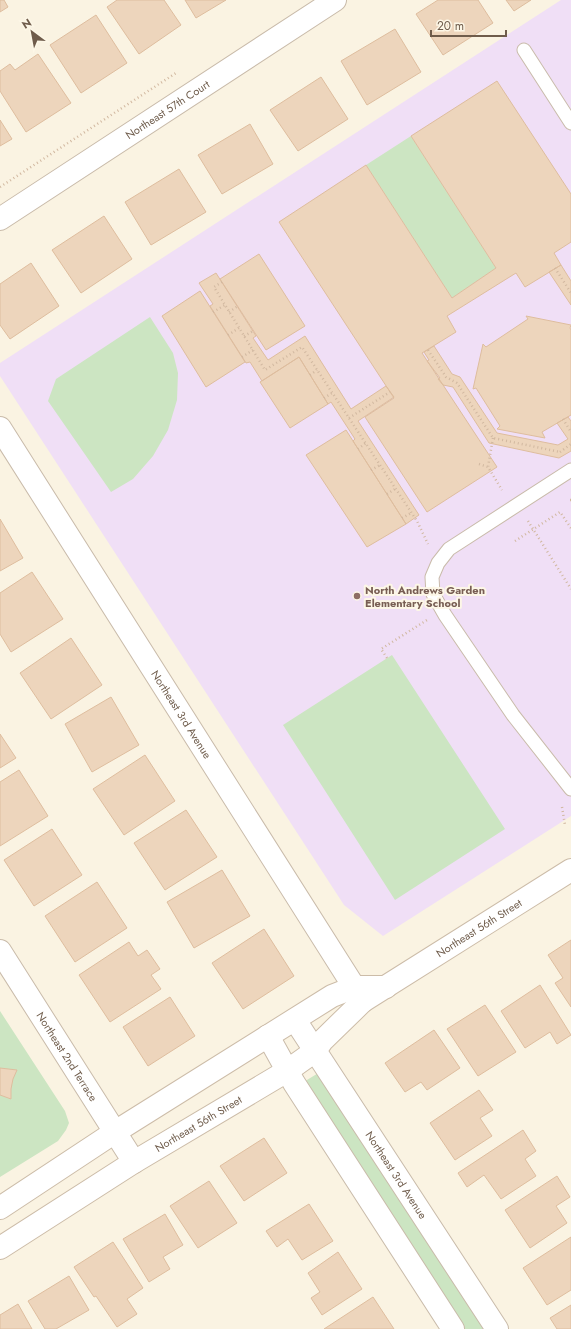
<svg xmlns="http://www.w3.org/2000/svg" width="571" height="1329" font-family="Jost,sans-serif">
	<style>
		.education { fill: #f0dff6 }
		.green { fill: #cce5c2 }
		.building { fill: #edd5bc; stroke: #debd9e }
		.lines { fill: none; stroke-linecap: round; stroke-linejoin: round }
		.lane-casing { stroke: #c9bbaa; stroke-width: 15 }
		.street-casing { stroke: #c9bbaa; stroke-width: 24 }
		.secondary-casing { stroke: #ccbca8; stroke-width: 24 }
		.path { stroke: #d1b8a0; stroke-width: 2.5; stroke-dasharray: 1 3; stroke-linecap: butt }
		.lane { stroke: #fff; stroke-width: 13 }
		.street { stroke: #fff; stroke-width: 22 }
		.secondary { stroke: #fff; stroke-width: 22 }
		.education-dot { fill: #8d6e63; stroke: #fdf7e7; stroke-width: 1.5 }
		.labels { text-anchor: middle; stroke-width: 4; stroke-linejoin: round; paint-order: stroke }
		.street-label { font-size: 11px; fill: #6f5c4b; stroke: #fdf7e7 }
		.education-label { font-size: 11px; font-weight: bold; fill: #785e54; stroke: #fdf7e7; text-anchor: start }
	</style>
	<rect width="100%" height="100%" fill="#faf3e2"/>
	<path class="education" d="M561,0H571V816L383,936L344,905L0,376V363Z"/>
	<path class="green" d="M411,136L496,268L452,298L366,165Z
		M150,317L173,353L178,373L177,400L168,430L153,456L133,479L111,492L48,401L56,379Z
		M392,655L505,829L395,900L283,725Z
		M0,1011L65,1111L69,1123L66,1130L58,1141L0,1177Z
		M320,1072L487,1329H463L302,1083Z"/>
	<path class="building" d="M0,0H4L8,7L0,12Z
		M117,0H164L181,25L139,54L107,7Z
		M185,0H226L196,18Z
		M438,0H478L493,23L443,55L416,14Z
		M506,0H531L514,11Z
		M96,15L127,63L81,93L50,45Z
		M395,29L421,72L367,105L341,61Z
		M38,54L71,103L26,132L0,91V71L10,64L15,70Z
		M321,77L348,119L298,151L270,110Z
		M497,81L571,194V242L554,253L561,265L525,287L516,273L447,316L456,332L422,353L497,467L427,512L365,417L394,398L279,222L366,165L452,298L496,268L411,136Z
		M0,120L12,139L0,146Z
		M250,124L273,164L222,194L198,155Z
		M179,169L206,212L151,245L125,202Z
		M104,216L132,259L81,293L52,250Z
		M259,254L305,326L266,350L220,279Z
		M31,263L59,306L10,339L0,325V284Z
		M561,265L571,281V305L549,272Z
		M216,273L256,336L253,338L268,360L305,336L351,409L386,386L394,397L358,421L419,515L406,524L353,441L355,439L331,402L328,404L299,357L262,381L250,362L246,363L210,306L213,304L199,283Z
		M200,291L245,362L206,387L162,316Z
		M526,316L571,325L570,328L571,330V415L542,432L545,438L497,429L500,426L476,388L473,389L483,344L486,347L528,319Z
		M434,346L452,374L460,377L497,433L558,445L568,439L557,423L568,417L571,421V451L559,458L489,443L453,387L443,385L438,379L440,378L427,361L429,360L424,352Z
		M299,357L328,404L290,428L260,382Z
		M346,430L406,524L367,547L306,455Z
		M0,519L23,558L0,571Z
		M32,572L63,619L11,652L0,634V593Z
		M71,638L102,685L51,719L20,673Z
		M111,697L139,745L92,772L65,724Z
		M0,734L16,758L0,768Z
		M145,755L175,801L124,835L93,789Z
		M19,770L48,816L0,846V782Z
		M186,810L217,857L165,890L134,843Z
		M52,829L82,875L34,906L4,860Z
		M222,870L250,916L194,948L167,902Z
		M97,882L127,928L75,962L45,916Z
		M264,929L294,976L243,1009L212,963Z
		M571,940V1007L555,983L563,978L548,955Z
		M129,942L138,956L147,950L160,969L151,975L161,989L110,1022L79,975Z
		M540,985L571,1035L557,1044L550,1032L525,1048L501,1011Z
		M170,997L195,1036L148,1066L123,1027Z
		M485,1005L516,1052L478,1076L447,1029Z
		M434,1030L460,1068L427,1090L421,1082L405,1092L385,1063Z
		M0,1068L17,1070L13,1079L11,1089V1099L0,1095Z
		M479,1090L493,1110L480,1118L492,1136L455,1160L430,1123Z
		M523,1130L536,1151L525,1159L536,1176L501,1199L484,1175L467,1187L458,1173Z
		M264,1138L287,1173L244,1201L220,1166Z
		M557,1176L570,1197L556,1206L567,1223L530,1248L505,1210Z
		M209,1181L237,1223L198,1248L170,1206Z
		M309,1204L333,1241L302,1260L288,1239L277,1247L266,1231Z
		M165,1214L183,1245L163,1257L170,1269L149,1282L123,1239Z
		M571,1237V1290L547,1305L523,1268Z
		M113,1242L143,1288L127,1299L137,1314L117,1327L96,1296L94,1297L74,1267Z
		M338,1252L362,1289L322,1315L311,1298L320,1292L308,1273Z
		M69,1276L89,1310L56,1329H45L28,1301Z
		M373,1297L394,1329H324Z
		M18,1304L32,1329H0V1315Z
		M571,1305V1329H557L550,1318Z"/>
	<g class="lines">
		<defs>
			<path id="lane" d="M524,50L571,123
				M571,470L449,549L438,563L432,577L433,594L445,615L513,715L571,789"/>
			<g id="street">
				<path id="s1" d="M0,219L335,0"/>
				<path id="s2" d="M0,428L363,1001"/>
				<path id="s3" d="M0,951L134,1162"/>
				<path id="s4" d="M295,1020L497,1329"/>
				<path d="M268,1036L294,1083L453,1329"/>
			</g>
			<g id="secondary">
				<path d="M0,1208L115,1132L332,996L355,987H386"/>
				<path id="s5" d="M0,1248L134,1162L287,1071L315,1051L322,1041L363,1001L571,870"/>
			</g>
		</defs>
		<use href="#lane" class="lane-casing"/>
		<use href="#street" class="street-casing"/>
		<use href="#secondary" class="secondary-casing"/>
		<path class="path" d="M0,187L176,73
			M555,268L571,293
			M222,282L214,287L265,370L302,347L417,521L428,544
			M213,312L225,305
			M229,312L238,306
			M228,335L239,328
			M244,336L253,331
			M428,350L446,377L457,383L493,438L560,452
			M242,357L253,350
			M310,375L317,370
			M324,398L332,393
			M349,418L390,392
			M563,419L571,432
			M493,438L488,467L502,490
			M358,449L366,443
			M560,452L571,444
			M479,464L488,467
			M371,470L380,465
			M387,494L395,489
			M570,500H571
			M402,518L411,513
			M528,521L571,589
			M515,541L560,512L571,528
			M387,658L381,649L427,620
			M562,807L565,825"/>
		<use href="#lane" class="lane"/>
		<use href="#street" class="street"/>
		<use href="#secondary" class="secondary"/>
	</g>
	<circle class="education-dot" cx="357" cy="596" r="4"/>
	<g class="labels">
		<g class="street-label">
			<text dy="4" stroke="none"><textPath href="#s1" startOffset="200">Northeast 57th Court</textPath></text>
			<text dy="4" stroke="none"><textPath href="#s2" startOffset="339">Northeast 3rd Avenue</textPath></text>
			<text dy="4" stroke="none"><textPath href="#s5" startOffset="578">Northeast 56th Street</textPath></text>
			<text dy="4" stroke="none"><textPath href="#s3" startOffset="125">Northeast 2nd Terrace</textPath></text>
			<text dy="4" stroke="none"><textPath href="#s5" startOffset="234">Northeast 56th Street</textPath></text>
			<text dy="4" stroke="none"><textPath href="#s4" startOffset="185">Northeast 3rd Avenue</textPath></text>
		</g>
		<g class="education-label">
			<text x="365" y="594">North Andrews Garden<tspan x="365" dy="13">Elementary School</tspan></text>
		</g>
	</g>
	<g transform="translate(32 32) rotate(328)" stroke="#fdf7e7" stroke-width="3" paint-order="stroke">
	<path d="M0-3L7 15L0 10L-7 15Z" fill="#6f5c4b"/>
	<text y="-6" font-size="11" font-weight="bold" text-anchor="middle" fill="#6f5c4b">N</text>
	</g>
	<path d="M431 30v6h75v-6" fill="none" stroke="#6f5c4b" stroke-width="2"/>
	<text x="437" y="30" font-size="12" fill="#6f5c4b" stroke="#fdf7e7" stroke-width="3" paint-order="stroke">20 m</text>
</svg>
